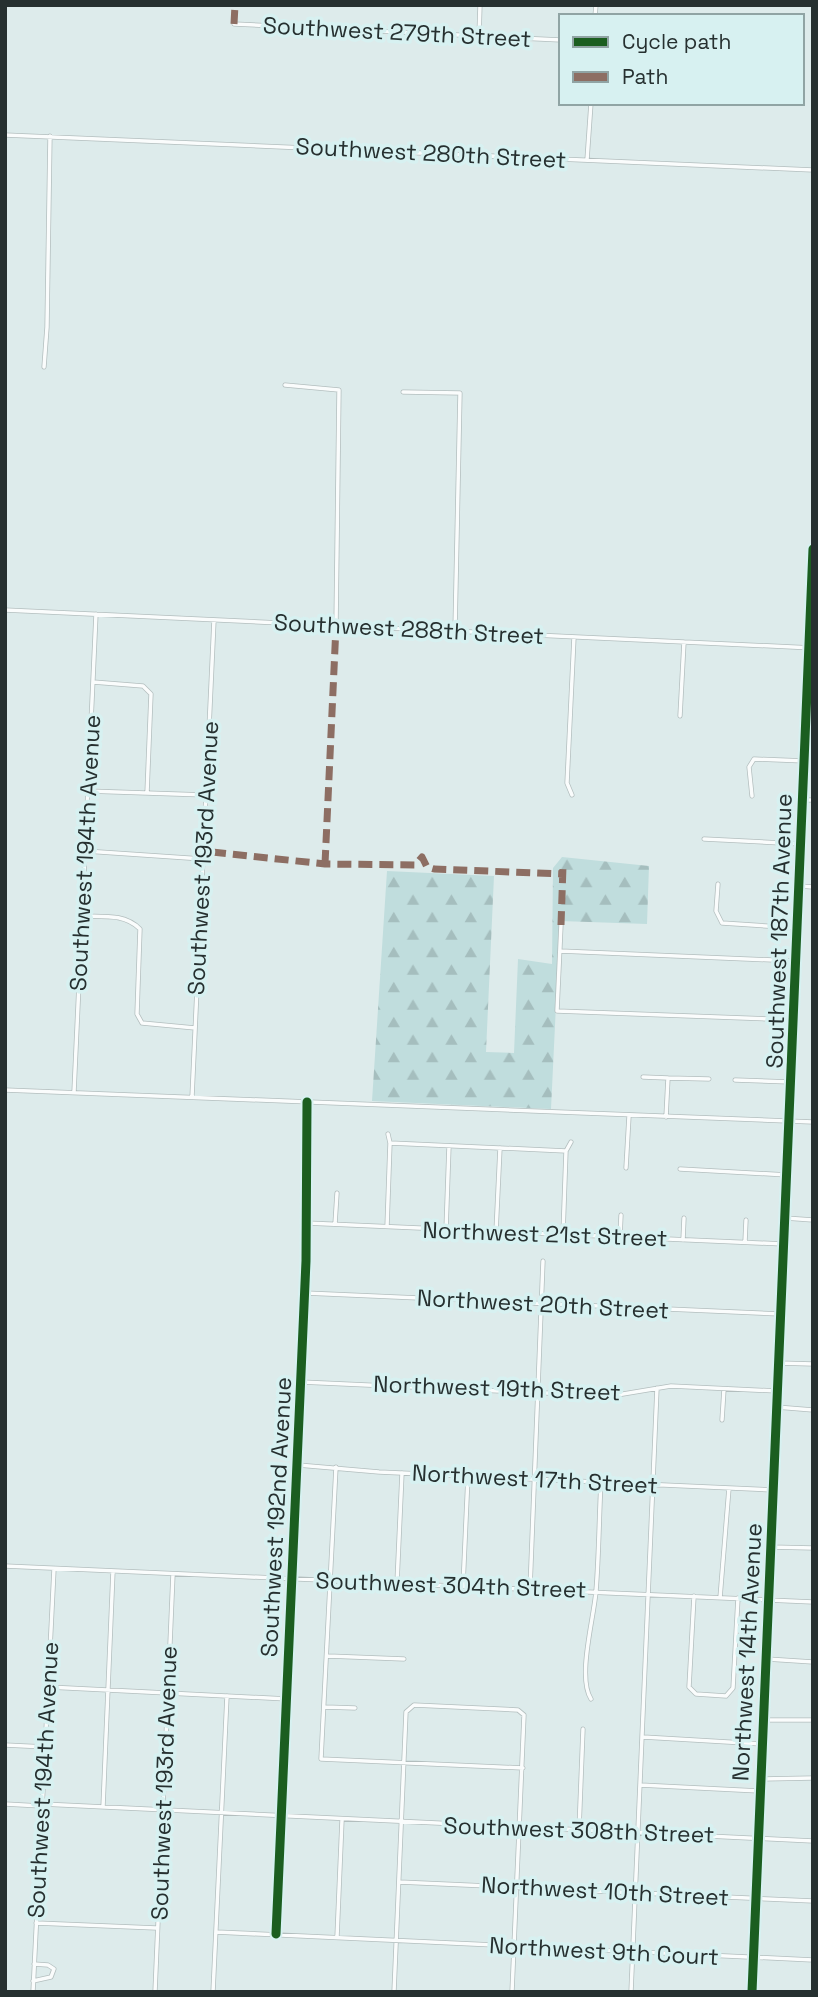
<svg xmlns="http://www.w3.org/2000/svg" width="818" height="1997" font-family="'Space Grotesk',sans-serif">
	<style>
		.forest { fill: url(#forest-firs) }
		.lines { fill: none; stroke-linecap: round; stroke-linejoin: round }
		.minor-casing { stroke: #b3bebe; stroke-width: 5 }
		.minor { stroke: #fafcfc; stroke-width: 3.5 }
		.quiet { stroke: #8d6e63; stroke-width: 7; stroke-dasharray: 14 7; stroke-linecap: butt }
		.cycleway-casing { stroke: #d7f1f1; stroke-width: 13 }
		.cycleway { stroke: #1b5e20; stroke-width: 9 }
		.labels { text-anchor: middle; stroke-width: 7; stroke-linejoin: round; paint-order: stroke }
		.street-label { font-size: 23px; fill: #263030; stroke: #d7f1f1 }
	</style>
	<defs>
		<pattern id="forest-firs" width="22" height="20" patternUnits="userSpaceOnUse" patternTransform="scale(1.75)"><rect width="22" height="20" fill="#c0dddd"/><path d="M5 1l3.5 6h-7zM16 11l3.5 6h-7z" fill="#a5bebe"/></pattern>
	</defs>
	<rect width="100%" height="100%" fill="#ddebeb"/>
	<path class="forest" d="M562,857L649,866L647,924L560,921L551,1109L372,1101L387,871L494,876L486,1052L514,1053L518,959L552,964L553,868Z"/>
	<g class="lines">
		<defs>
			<path id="minor" d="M595,16L596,5
				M234,24L561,40
				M479,36L480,5
				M5,135L813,170
				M587,160L591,103
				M44,367L47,327L50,136
				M285,385L339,390L336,626
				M403,392L460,393L455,631
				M5,610L813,648
				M93,682L143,686L151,694L147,793
				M680,716L684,642
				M87,791L205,795
				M572,795L567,783L574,637
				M752,796L749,767L754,759L805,761
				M803,800H813
				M704,839L801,844
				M85,851L203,859
				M718,884L716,911L722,923L798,928
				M800,886L813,887
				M81,916C102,917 124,913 140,929L137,1014L142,1023L195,1028
				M561,925L557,1011L794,1020
				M560,951L796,961
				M643,1077L668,1078
				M735,1080L791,1082
				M5,1090L813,1122
				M74,1092L96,614
				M192,1097L214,620
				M666,1117L668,1078L709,1079
				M390,1143L566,1151
				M626,1168L629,1116
				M680,1169L787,1175
				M785,1218L813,1220
				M306,1223L783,1244
				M335,1224L337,1193
				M387,1227L390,1143L388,1134
				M446,1230L449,1146
				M496,1232L500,1148
				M563,1234L566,1151L571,1142
				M620,1237L621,1215
				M683,1240L684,1218
				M745,1242L746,1220
				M305,1293L781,1314
				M778,1363L813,1364
				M301,1382L611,1396L671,1386L777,1391
				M776,1407L813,1410
				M722,1420L724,1389
				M298,1465L379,1472L773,1490
				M336,1467L321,1759L523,1768
				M770,1547L813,1548
				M5,1566L813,1602
				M397,1583L402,1473
				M463,1586L468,1476
				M530,1589L543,1261
				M694,1596L689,1687L696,1694L726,1696L733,1688L738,1598
				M720,1598L729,1488
				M328,1656L404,1659
				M767,1659L813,1662
				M48,1687L287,1699
				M591,1699C577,1677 594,1618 596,1591C599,1555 599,1518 601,1482
				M325,1707L355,1708
				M763,1720H813
				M643,1737L762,1744
				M5,1745L46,1747
				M760,1779L813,1778
				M640,1785L759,1791
				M5,1804L41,1806
				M42,1804L813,1841
				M103,1807L113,1571
				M579,1830L583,1729
				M399,1882L813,1901
				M36,1923L156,1928
				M216,1932L813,1960
				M276,1934L306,1261L307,1102
				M337,1937L342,1820
				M33,1981L51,1977L54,1969L48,1965L34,1964
				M33,1992L54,1569
				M155,1992L173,1574
				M213,1992L227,1696
				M394,1992L406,1712L414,1705L518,1710L524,1715L512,1992
				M631,1992L657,1388
				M752,1992L813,549"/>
		</defs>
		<use href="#minor" class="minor-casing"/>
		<use href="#minor" class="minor"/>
		<path class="quiet" d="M234,24L235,5
			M212,852L325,864L415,865L422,857L427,867L434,869L563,874
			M325,864L336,626
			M561,925L563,866"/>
		<defs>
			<path id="cycleway" d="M276,1934L306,1261L307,1102
				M752,1992L813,549"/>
		</defs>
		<use href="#cycleway" class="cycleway-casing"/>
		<use href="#cycleway" class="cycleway"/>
	</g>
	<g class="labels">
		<g class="street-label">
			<text transform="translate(397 32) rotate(3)" y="8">Southwest 279th Street</text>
			<text transform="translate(431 153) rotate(3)" y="8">Southwest 280th Street</text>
			<text transform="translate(409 629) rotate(3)" y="8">Southwest 288th Street</text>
			<text transform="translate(85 853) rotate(-87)" y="8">Southwest 194th Avenue</text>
			<text transform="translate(203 858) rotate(-87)" y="8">Southwest 193rd Avenue</text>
			<text transform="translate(779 931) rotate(-88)" y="8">Southwest 187th Avenue</text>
			<text transform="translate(545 1234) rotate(2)" y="8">Northwest 21st Street</text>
			<text transform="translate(543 1304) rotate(3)" y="8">Northwest 20th Street</text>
			<text transform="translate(497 1388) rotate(2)" y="8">Northwest 19th Street</text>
			<text transform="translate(535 1479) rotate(3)" y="8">Northwest 17th Street</text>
			<text transform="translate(276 1517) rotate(-87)" y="8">Southwest 192nd Avenue</text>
			<text transform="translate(451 1585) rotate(2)" y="8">Southwest 304th Street</text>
			<text transform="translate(747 1652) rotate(-87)" y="8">Northwest 14th Avenue</text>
			<text transform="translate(43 1780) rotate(-87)" y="8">Southwest 194th Avenue</text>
			<text transform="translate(164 1783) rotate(-88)" y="8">Southwest 193rd Avenue</text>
			<text transform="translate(579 1830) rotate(2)" y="8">Southwest 308th Street</text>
			<text transform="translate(605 1891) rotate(3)" y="8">Northwest 10th Street</text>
			<text transform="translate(604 1951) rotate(3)" y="8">Northwest 9th Court</text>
		</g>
	</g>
	<rect width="818" height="1997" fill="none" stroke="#263030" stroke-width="14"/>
	<rect x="559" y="14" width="245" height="91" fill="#d7f1f1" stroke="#90a4a4" stroke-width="2"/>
	<rect x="573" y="37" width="35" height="10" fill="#1b5e20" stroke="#90a4a4" stroke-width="2"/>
	<text x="622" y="49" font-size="21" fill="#263030">Cycle path</text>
	<rect x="573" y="72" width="35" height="10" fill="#8d6e63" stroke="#90a4a4" stroke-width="2"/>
	<text x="622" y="84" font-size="21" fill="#263030">Path</text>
</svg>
